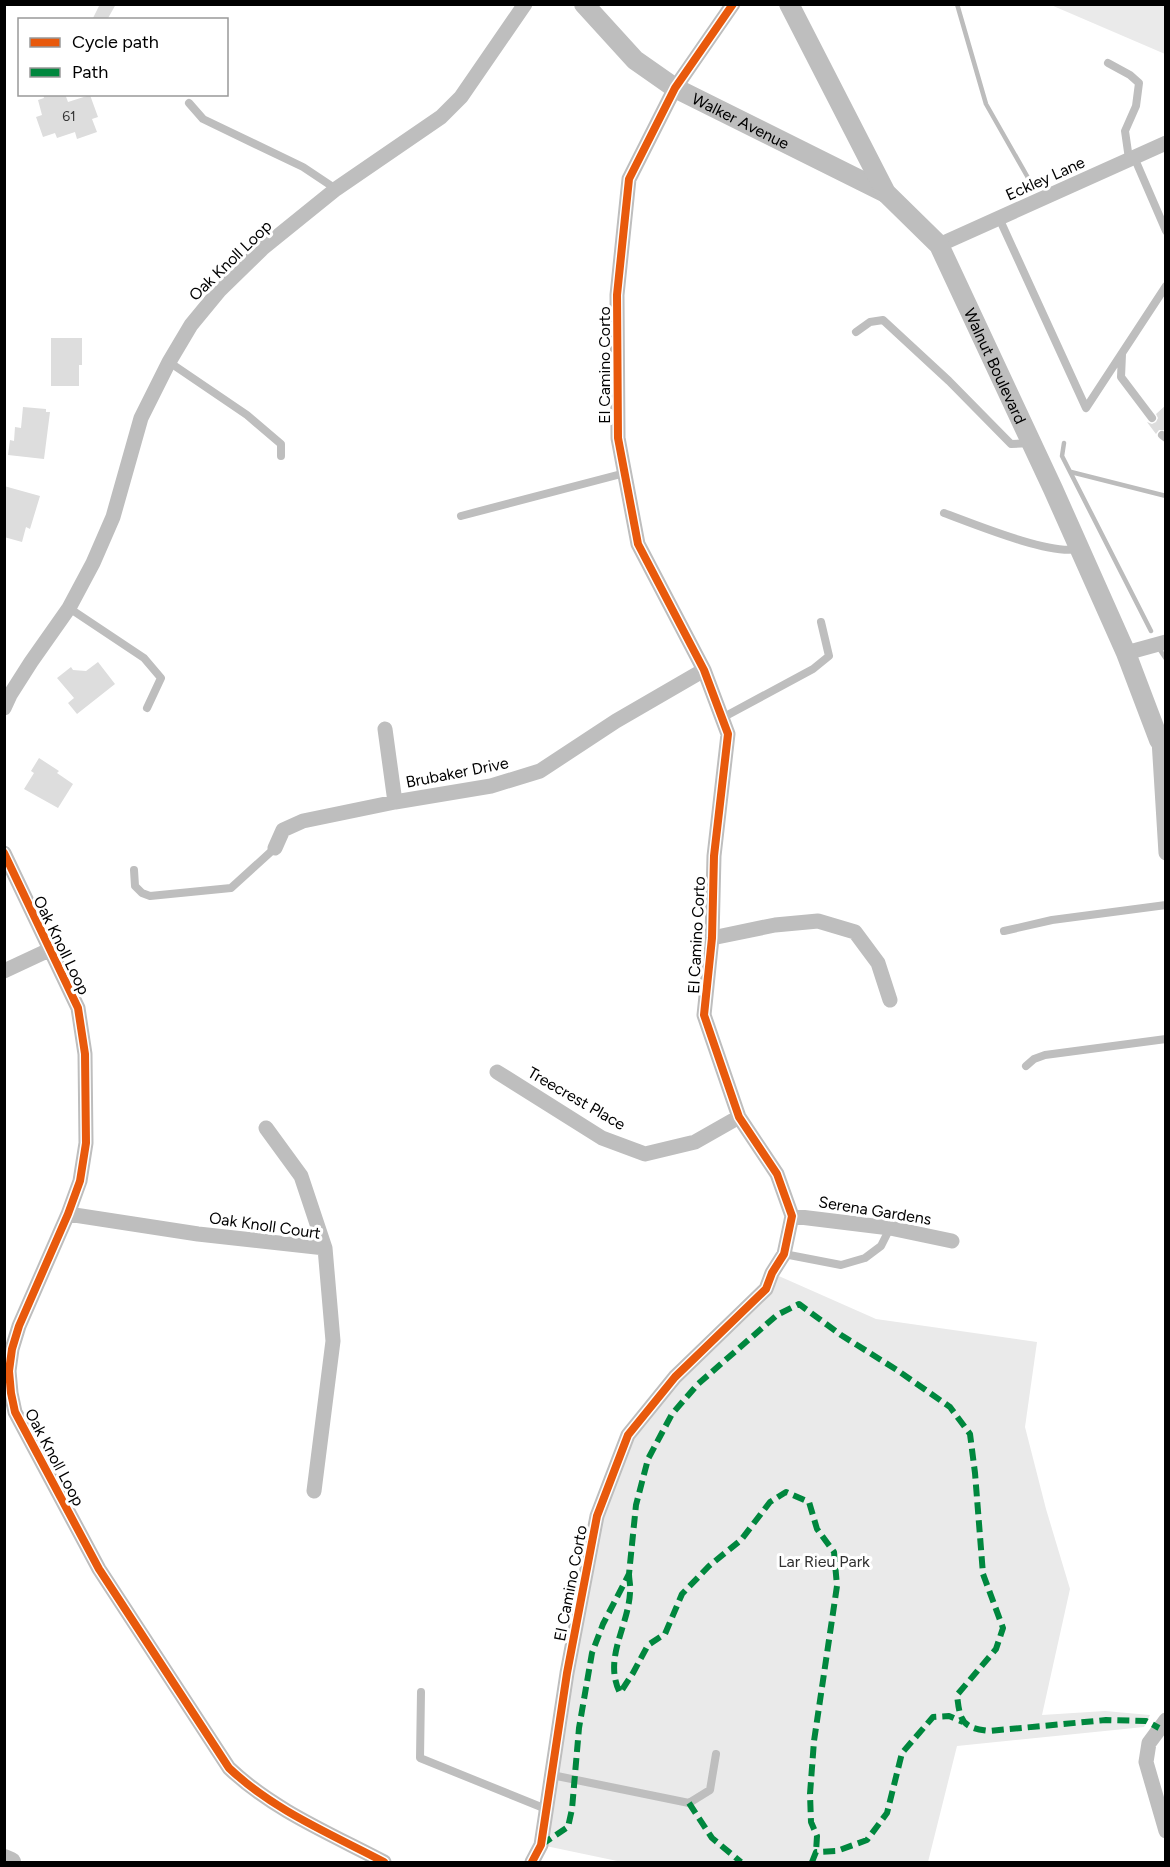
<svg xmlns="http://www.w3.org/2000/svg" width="1170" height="1867" font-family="Figtree,sans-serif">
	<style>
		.green { fill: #eaeaea }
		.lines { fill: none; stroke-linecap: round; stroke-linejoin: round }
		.stream { stroke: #bcbcbc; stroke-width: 4.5 }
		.building { fill: #ddd }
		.service { stroke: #bebebe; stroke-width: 8 }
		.minor { stroke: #bebebe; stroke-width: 15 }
		.tertiary { stroke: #bebebe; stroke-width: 20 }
		.quiet { stroke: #00873e; stroke-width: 6; stroke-dasharray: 12 6; stroke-linecap: butt }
		.cycleway-casing { stroke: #fff; stroke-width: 11 }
		.cycleway { stroke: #e8590c; stroke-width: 8 }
		.labels { text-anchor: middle; stroke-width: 6; stroke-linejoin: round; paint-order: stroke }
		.number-label { font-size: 14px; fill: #373737 }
		.street-label { font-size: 16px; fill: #000; stroke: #fff }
		.park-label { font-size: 16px; fill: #303030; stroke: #fff }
	</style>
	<rect width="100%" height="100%" fill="#fff"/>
	<path class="green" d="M1051,5H1165V54Z
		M772,1273L876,1319L1037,1342L1025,1427L1046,1509L1070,1589L1042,1715L1105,1711L1150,1715L1144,1727L957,1746L928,1862H622L541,1845L597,1516L628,1435Z"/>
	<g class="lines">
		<path class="stream" d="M957,4L986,104L1031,183
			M1064,443L1062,456L1151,631
			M1071,472L1166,496
			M1160,650L1166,659"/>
	</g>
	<path class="building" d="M100,4H116L107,20H92Z
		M43,94H65L68,102L90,95L98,117L92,119L97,132L77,139L75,132L57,138L55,133L43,137L36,117L42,115L38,100L44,98Z
		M51,338H82V365H79V386H51Z
		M1166,405V430H1159L1156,434L1147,422L1152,424L1156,422L1158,418L1156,414Z
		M23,407L46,409V412H50L44,459L8,455L10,440L14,441L15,427L21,428Z
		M4,486L40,496L30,529L26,527L22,542L4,537Z
		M98,662L115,684L77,714L68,703L74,698L57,678L71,667L73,670L86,671Z
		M39,758L59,771L57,773L73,784L58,808L24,789L34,773L31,771Z"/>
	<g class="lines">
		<path class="service" d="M1108,63L1130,75L1139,83L1136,106L1125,131L1129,159
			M189,103L203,119L303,167L336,189
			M1134,157L1166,231
			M999,218L1086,408L1166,286
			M856,332L870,322L883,320L949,381L1011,444L1031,443
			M1122,354L1121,377L1152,418
			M169,362L247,415L281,444V456
			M1162,435L1166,438
			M944,513C974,524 1049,555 1077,549
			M461,516L625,473
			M69,608L144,658L161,678L147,708
			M722,718L813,669L829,656L821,622
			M134,870L135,886L142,893L150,896L231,888L275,848
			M1004,931L1052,920L1166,905
			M1026,1066L1034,1059L1045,1055L1166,1039
			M784,1254L841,1265L865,1258L881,1246L890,1228
			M421,1692L420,1758L546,1809
			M552,1775L689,1803L710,1790L716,1754"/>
		<path class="minor" d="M939,245L1166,143
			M1126,653L1166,642
			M4,708L10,695L31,662L69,608L93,563L113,517L141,418L169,362L191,325L219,291L263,248L336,189L441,117L461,97L525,4
			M385,729L395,802
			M1159,740L1166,853
			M275,848L283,830L303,821L395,802L491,786L540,771L616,721L704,670
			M4,853L78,1008L85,1054L86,1143L80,1181L68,1214L19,1326L12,1349L9,1371L11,1393L15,1412L99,1569L229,1768C273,1810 331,1834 384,1862
			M712,938L775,925L818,921L855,932L878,963L890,1000
			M4,971L49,950
			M497,1072L602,1138L645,1154L695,1142L739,1117
			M266,1128L301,1176L325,1248L333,1341L314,1491
			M68,1214L198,1234L325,1248
			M792,1216L890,1228L952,1241
			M1166,1720L1149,1743L1146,1762L1166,1831
			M532,1862L541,1845L567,1673L597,1516L628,1435L675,1377L766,1289L772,1273L784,1254L792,1216L777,1174L739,1117L704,1015L712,938L714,856L728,734L704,670L638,544L618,438L617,295L629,179L675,88L733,4"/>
		<g class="tertiary">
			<path id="s1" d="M584,4L635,60L675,88L886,193"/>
			<path id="s2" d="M789,4L886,193L939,245L1053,489L1126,653L1159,740L1166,748"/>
			<path d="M4,1859L11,1862"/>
		</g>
		<path class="quiet" d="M629,1574C629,1580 631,1587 630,1593C628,1627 603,1659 620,1693L633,1673L648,1645L665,1634L682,1594L709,1566L741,1540L770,1502L786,1492L809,1502L817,1529L834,1552L837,1586L814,1741L810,1794L811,1822L817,1836L816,1852
			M689,1803L712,1838L741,1862
			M541,1845L568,1827L572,1809L579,1728L592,1653L603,1624L629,1574L636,1505L648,1459L672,1414L698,1384L777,1315L799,1304L841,1335L897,1370L950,1407L970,1434L975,1473L983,1574L1003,1628L996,1649L957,1695C960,1720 961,1728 989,1731L1106,1720L1146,1721L1159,1728
			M812,1862L816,1852L837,1851L867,1840L887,1813L902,1753L933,1717L949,1716L963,1722"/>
		<defs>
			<path id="cycleway" d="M4,853L78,1008L85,1054L86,1143L80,1181L68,1214L19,1326L12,1349L9,1371L11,1393L15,1412L99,1569L229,1768C273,1810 331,1834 384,1862
				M532,1862L541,1845L567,1673L597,1516L628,1435L675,1377L766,1289L772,1273L784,1254L792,1216L777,1174L739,1117L704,1015L712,938L714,856L728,734L704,670L638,544L618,438L617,295L629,179L675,88L733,4"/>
		</defs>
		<use href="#cycleway" class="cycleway-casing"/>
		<use href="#cycleway" class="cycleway"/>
	</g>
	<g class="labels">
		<g class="number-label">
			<text x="69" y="121">61</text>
		</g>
		<g class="street-label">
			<text dy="6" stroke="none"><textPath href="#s1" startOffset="198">Walker Avenue</textPath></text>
			<text transform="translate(1045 178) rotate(-24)" y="6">Eckley Lane</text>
			<text transform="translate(230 260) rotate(-44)" y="6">Oak Knoll Loop</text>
			<text transform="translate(604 365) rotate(-90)" y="6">El Camino Corto</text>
			<text dy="6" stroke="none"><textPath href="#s2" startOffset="420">Walnut Boulevard</textPath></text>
			<text transform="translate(457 772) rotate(-11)" y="6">Brubaker Drive</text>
			<text transform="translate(696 935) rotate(-87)" y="6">El Camino Corto</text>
			<text transform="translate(62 945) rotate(64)" y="6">Oak Knoll Loop</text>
			<text transform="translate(577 1098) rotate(30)" y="6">Treecrest Place</text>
			<text transform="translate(875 1210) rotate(9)" y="6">Serena Gardens</text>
			<text transform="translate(265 1225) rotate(8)" y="6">Oak Knoll Court</text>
			<text transform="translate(55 1457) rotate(62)" y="6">Oak Knoll Loop</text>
			<text transform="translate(570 1583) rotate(-79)" y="6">El Camino Corto</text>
		</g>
		<g class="park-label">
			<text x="824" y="1567">Lar Rieu Park</text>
		</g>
	</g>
	<rect width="1170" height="1867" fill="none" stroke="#000000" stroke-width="12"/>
	<rect x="18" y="18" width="210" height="78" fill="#ffffff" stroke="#999999" stroke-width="1.5"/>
	<rect x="30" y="38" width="30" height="9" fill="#e8590c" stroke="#999999" stroke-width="1.5"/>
	<text x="72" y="48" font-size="18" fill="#000000">Cycle path</text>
	<rect x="30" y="68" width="30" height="9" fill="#00873e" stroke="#999999" stroke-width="1.5"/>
	<text x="72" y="78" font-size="18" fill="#000000">Path</text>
</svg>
